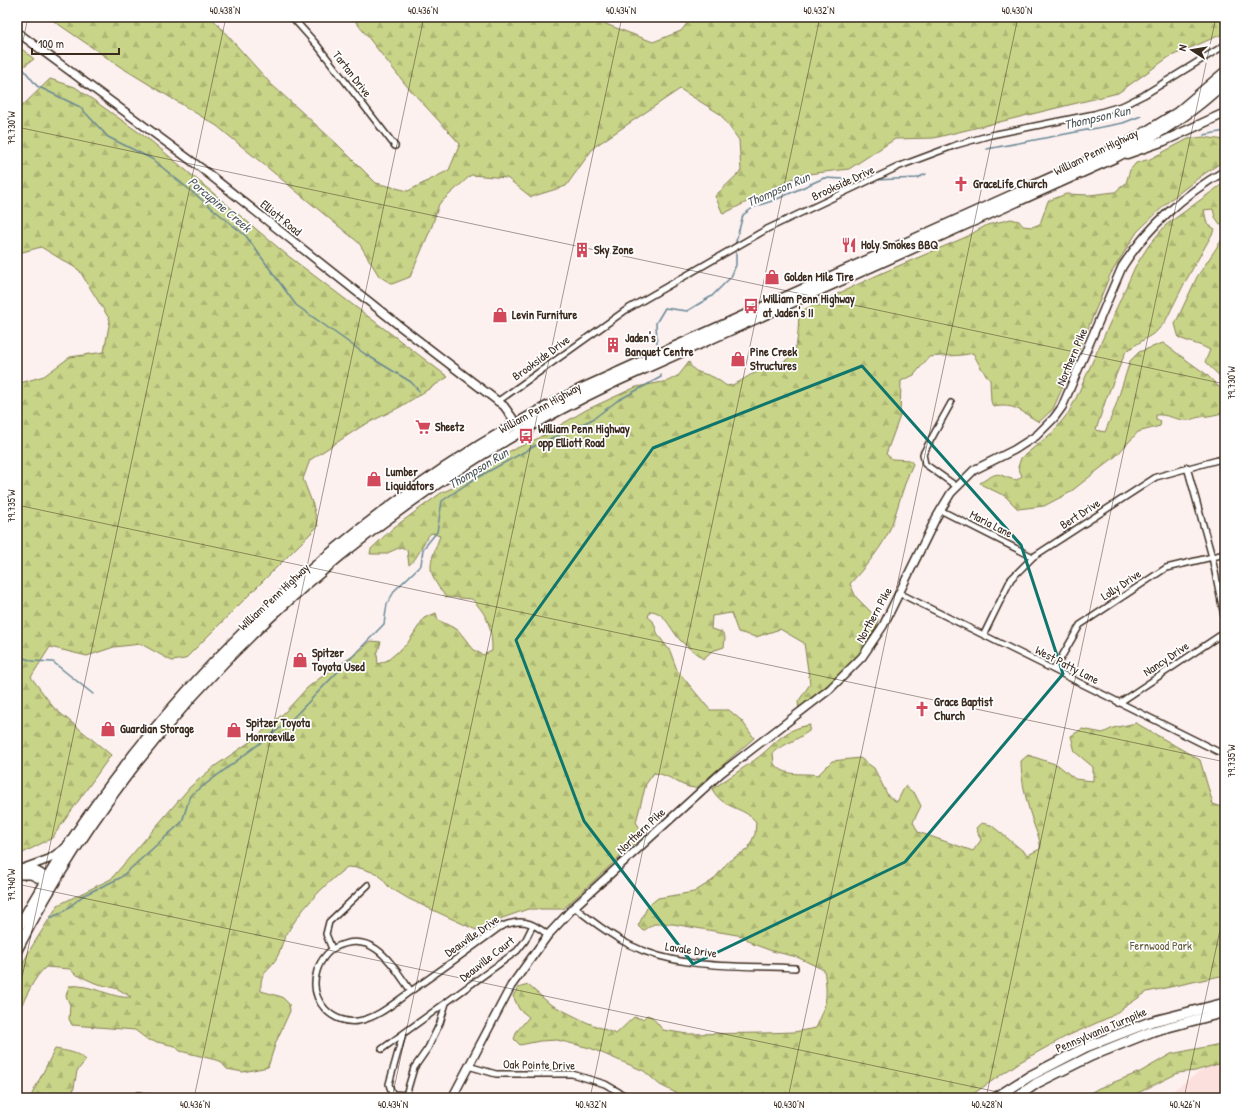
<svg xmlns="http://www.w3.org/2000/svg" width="1242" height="1115" font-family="'Patrick Hand',sans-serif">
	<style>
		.built { fill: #fbe0de }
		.forest { fill: url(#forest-firs); stroke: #827f52 }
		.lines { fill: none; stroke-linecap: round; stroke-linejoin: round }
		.stream { stroke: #678795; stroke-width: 1.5 }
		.street-casing { stroke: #3b2a1e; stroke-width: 8 }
		.secondary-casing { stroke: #3b2a1e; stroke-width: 10 }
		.primary-casing { stroke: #3b2a1e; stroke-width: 11 }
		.highway-casing { stroke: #3b2a1e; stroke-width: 12 }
		.street { stroke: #fff; stroke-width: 5 }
		.secondary { stroke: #fff; stroke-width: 7 }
		.primary { stroke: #fff; stroke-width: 8 }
		.highway { stroke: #fff; stroke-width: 9 }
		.marked { fill: none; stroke: #0f766e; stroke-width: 3; stroke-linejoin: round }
		.ticks { fill: none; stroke: #3b2a1e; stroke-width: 1; stroke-opacity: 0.45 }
		.labels { text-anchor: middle; stroke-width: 3.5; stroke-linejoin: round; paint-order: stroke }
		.street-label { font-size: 12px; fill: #3b2a1e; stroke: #fff }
		.poi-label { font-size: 12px; font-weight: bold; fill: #3b2a1e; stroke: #fff; text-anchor: start }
		.park-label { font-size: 12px; fill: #655d3e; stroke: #fff }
		.water-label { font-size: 13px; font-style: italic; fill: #51585a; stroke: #fff }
		.neatline { fill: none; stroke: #3b2a1e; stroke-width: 1.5 }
		.ticks-label { font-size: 10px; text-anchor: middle; fill: #3b2a1e }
	</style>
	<defs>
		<pattern id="forest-firs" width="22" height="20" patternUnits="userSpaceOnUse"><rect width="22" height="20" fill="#c8d487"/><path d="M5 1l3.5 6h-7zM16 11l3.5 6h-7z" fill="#adb674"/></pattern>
	</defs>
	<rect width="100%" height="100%" fill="#fdf1f0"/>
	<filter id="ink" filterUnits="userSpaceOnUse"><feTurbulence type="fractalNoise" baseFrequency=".025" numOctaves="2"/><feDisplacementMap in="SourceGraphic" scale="8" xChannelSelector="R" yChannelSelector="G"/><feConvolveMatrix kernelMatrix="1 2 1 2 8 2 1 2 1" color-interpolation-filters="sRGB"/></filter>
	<g filter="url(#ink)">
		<path class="built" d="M1225,1054V1098H1162Z"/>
		<path class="forest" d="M48,17H211L271,84L337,144L376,183L408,191L449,170L460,144L406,85L352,17H597L603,23L653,42L681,31L692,17H1225V33L1169,57L1118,93L934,138L895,139L849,169L800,175L723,214L715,196L741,171L739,140L720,114L680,89L594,147L566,186L531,197L507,178L471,175L439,204L432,226L410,277L392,284L379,276L359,243L217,126L119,66Z
			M17,45L34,59L17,71Z
			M50,79L75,87L151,141L287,255L448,377L400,407L362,426L310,460L303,479L313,505L318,526L185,659L172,661L141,644L114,647L87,656L50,647L31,677L54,708L111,755L52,838L17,856V384L44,376L70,357L104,352L110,320L79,270L41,247L19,253L17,255V111Z
			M1203,137L1225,140V160L1201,176L1170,200L1137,232L1110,275L1079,350L1053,409L1039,422C1021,412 1016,403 993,407L991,401L990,380L981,368L973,353C958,357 944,355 929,357L914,375L901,381L900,416L886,454L892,459L910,460L913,464C904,483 899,504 892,524C883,548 866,565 850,584L856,597L878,619C878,647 820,692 799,708L798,702L810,684L804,643L780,629L756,637L738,632L731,613L712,616L711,629L722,632L725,637L724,647L712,651L703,659C696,653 687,647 681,641C671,631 665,611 650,611L648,617L653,621L658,635L670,651L677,670L710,710H729L742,721L754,738L696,788C680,788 671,774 654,773L646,784L636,822L644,835L563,909H528L497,920L476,930L409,899L389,887L378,874L360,868L347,867C322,887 299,910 284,939C281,945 280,953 276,959C267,973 260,970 261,991L282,997L289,1004L290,1011L276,1042L268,1067L243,1072L227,1069L220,1061L180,1051L175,1046L148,1040L135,1030L72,1025L69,1019L70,1005L66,996L69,986C90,983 115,1000 131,997L118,989L95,983L75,974L70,969L46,967C33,977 26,999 17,1013V975L31,948L58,905L111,879L190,787L215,766L254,739L285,712L307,688L328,672L356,654L371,641L381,642L377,654L378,664L388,660L407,644L424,618L436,613L438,620L458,630L474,650L483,655L492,651C492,627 488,616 472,599L446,597C425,570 429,566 440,536L431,533C422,542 419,558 409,565L407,550L401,547L385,554H370L371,549L393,528L441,493L459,485L510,451L533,441L586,410L636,387L668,381L679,375L689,362C693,374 703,372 713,377C718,379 722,383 727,386C740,384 744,377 755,373C798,358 797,358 799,312L882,273L966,237L987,225L1011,219L1019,221L1023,226L1032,227L1040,224L1048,201L1066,194L1089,195L1115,192L1126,183L1130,170L1136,163L1150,159L1188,139Z
			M1225,182V224H1220L1215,217L1213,209L1204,210L1207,224L1215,229L1184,284L1165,322L1156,332L1126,351L1106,399L1096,430L1105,432L1115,408L1130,361L1139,352L1163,343L1206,374L1225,393V412C1216,415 1209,416 1200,417C1194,418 1191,421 1184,420C1174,419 1166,414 1156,415V419L1161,421L1160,426L1138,432L1116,456L1069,493L1044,506L1018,509L1005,496L982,485L980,483C1004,468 994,476 1017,480L1022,476L1018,467L1021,458L1053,432L1069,412L1077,396L1135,267L1149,245L1166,225Z
			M1225,235V381L1205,362L1210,350L1202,346L1179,338L1175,324L1197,277Z
			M1136,723L1200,760L1213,804L1225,808V975L1147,992L1110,1017L1065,1037L1020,1062L967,1098H686L660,1085L644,1071L590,1048L557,1040L540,1041L520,1045L514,1039L517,1031L529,1017L519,1009L513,996L518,988L528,985L550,1004L586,1022L616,1034L634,1017L643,1019L647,1015L652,1017L663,1030L687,1034L764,1033L794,1032L816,1028C827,1005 828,995 824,970L797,957L772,951L753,944L743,936L673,924H654L643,931L638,926L648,906L658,898L694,892L713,880L729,861L748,849L755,834L756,822C744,806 723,810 712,789C727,779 742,769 756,759C776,744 783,729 810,725L809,731C797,740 785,744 773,752L774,764C788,778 800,772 818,775L832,761L860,758L874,768L888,796L897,802L905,786L915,794L921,806L913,822L918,832L973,851L981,840L976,828L981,823L991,825L1028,855L1040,849C1041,839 1036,832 1033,822C1027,804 1021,781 1021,761L1028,755L1058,765L1075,779L1093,781V767L1075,752L1071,736L1082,729L1103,733L1113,728Z
			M1225,1043V1062L1195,1071L1178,1073L1128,1098H1081L1099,1088L1140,1072L1171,1054Z
			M55,1049C66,1051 78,1052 86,1060L77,1071L72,1098H30Z"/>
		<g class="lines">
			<path class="stream" d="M17,61L37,86L80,107L108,137L152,159L246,236L296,305L365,354L411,382L419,391
				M1204,135L1225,131
				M987,149L1123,123L1141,116
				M875,180L917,178L926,174
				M735,245L743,215L754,207L775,200L824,178L865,180
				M657,343L656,323L665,308L687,311L712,296L731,277L736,265V249
				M17,656L33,661L53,662L93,694
				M50,918L63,912L84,895L120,878L182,822L190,796L292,719L384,624L387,604L395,590L421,565L423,549L437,532L442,501L471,481L535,446L593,419L617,401L661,377V375"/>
			<defs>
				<path id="street" d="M292,17L317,45L395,146
					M497,402L626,310L767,229L900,166L956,145L991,135L1094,114L1124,105L1144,95L1225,45
					M951,403L923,454L925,464L956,486
					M1187,467L1212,557L1225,621
					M940,510L1033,557
					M899,593L1225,755
					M984,634L1011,579L1033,557L1156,477L1225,458
					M1054,670L1080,625L1166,568L1225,554
					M1119,703L1225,632
					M574,907C592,921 610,935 630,945C680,970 740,965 795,968
					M332,949L326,934L329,922L368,885
					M411,991C392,965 374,929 336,947C326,952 318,964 316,975C313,988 317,1000 325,1009C333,1018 346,1023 358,1021C378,1018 395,1002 411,991C441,970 470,949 500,927C520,918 531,921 548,935
					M403,1034L389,1084L392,1094L406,1095L414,1068L428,1048L440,1023L446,1003
					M382,1049L517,951L525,941L533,925
					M468,1066L496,1074H572L605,1084L629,1098
					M137,1098L138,1095L152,1098"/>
				<path id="secondary" d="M17,32L201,168L401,327L504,406L519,427
					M24,868L49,859L66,847
					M17,869C30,866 42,872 51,882
					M17,875H31L50,884
					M452,1098L511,986L548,935L574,907L721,773L830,689L862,657L883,626L936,518L951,493L974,470L1014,450L1036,436L1054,418L1062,407L1122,267C1147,228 1184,194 1225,171"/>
				<path id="primary" d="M1127,154L1164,141L1225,113"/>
				<path id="highway" d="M17,930C142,702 350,503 583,388L1126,144L1178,112L1225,72
					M17,950C145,700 365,501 617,381L1116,157C1155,137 1193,113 1225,82
					M995,1098L1030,1076L1086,1047L1150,1022L1225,1003
					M1015,1098L1037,1083L1091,1056L1153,1031L1225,1012"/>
			</defs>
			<use href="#street" class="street-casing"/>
			<use href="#secondary" class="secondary-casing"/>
			<use href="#primary" class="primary-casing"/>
			<use href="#highway" class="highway-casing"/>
			<use href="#street" class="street"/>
			<use href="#secondary" class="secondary"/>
			<use href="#primary" class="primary"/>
			<use href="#highway" class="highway"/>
		</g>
	</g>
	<path class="marked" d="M862,366L1021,545L1063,674L905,862L693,964L584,821L516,640L653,448Z"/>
	<path class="ticks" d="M17,70L28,17M17,127L1225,384M17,505L1225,762M17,884L1026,1098M17,1001L226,17M194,1098L424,17M392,1098L622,17M590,1098L820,17M788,1098L1018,17M986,1098L1216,17M1184,1098L1225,907"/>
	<defs>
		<symbol id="church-bare" viewBox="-9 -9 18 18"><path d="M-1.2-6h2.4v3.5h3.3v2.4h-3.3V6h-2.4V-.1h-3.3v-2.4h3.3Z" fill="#d1495b" stroke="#fff" stroke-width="2.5" paint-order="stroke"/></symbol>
		<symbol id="restaurant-bare" viewBox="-9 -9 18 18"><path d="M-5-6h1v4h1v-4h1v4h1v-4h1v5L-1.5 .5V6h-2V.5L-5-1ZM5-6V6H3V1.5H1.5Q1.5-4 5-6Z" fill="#d1495b" stroke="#fff" stroke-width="2.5" paint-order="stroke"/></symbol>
		<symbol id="building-bare" viewBox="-9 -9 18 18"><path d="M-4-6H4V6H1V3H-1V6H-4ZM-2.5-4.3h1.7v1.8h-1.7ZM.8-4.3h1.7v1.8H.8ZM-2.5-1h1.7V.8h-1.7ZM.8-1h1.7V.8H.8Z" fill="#d1495b" stroke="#fff" stroke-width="2.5" paint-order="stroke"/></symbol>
		<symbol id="shop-bare" viewBox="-9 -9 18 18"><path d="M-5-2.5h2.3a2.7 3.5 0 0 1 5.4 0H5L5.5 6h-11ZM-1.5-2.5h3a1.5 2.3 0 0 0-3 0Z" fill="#d1495b" stroke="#fff" stroke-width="2.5" paint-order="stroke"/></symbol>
		<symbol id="bus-bare" viewBox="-9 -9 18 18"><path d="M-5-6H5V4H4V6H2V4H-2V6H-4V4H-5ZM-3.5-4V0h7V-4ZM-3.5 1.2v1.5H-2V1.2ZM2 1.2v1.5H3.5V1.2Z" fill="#d1495b" stroke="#fff" stroke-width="2.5" paint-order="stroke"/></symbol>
		<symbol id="supermarket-bare" viewBox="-9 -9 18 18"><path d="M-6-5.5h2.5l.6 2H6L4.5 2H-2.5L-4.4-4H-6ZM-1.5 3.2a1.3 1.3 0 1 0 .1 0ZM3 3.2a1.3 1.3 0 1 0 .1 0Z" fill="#d1495b" stroke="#fff" stroke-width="2.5" paint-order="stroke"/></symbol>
	</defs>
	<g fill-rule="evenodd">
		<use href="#church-bare" x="950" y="173" width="22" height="22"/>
		<use href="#restaurant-bare" x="838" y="234" width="22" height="22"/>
		<use href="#building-bare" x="571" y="239" width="22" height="22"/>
		<use href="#shop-bare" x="761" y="266" width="22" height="22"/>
		<use href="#bus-bare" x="740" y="295" width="22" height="22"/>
		<use href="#shop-bare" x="489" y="304" width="22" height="22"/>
		<use href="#building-bare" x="602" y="334" width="22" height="22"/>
		<use href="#shop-bare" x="727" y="348" width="22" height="22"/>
		<use href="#supermarket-bare" x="412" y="416" width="22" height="22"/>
		<use href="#bus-bare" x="515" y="425" width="22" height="22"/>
		<use href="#shop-bare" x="363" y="468" width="22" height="22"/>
		<use href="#shop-bare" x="289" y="649" width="22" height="22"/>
		<use href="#church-bare" x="911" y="698" width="22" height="22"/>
		<use href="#shop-bare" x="97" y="718" width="22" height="22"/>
		<use href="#shop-bare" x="223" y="719" width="22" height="22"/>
	</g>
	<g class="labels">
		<g class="street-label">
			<text transform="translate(352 74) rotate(52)" y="4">Tartan Drive</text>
			<text transform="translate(1096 152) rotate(-26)" y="4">William Penn Highway</text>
			<text transform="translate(843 183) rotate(-25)" y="4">Brookside Drive</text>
			<text transform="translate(281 218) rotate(39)" y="4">Elliott Road</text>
			<text transform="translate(1072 357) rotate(-67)" y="4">Northern Pike</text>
			<text transform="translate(541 358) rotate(-36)" y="4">Brookside Drive</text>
			<text transform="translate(540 408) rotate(-29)" y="4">William Penn Highway</text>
			<text transform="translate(1080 514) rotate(-33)" y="4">Bert Drive</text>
			<text transform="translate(991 524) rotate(27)" y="4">Maria Lane</text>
			<text transform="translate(1121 585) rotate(-34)" y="4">Lolly Drive</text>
			<text transform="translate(274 597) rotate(-43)" y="4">William Penn Highway</text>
			<text transform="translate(874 615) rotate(-61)" y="4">Northern Pike</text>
			<text transform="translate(1166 659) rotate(-34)" y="4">Nancy Drive</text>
			<text transform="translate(1067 665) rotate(27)" y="4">West Patty Lane</text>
			<text transform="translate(641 831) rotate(-43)" y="4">Northern Pike</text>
			<text transform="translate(472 936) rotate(-35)" y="4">Deauville Drive</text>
			<text transform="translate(691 950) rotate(8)" y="4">Lavale Drive</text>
			<text transform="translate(487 959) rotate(-38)" y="4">Deauville Court</text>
			<text transform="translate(1101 1030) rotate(-23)" y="4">Pennsylvania Turnpike</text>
			<text transform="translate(539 1065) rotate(1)" y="4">Oak Pointe Drive</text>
		</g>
		<g class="poi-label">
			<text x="973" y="188">GraceLife Church</text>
			<text x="861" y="249">Holy Smokes BBQ</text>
			<text x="594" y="254">Sky Zone</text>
			<text x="784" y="281">Golden Mile Tire</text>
			<text x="763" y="303">William Penn Highway<tspan x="763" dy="14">at Jaden's II</tspan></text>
			<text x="512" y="319">Levin Furniture</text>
			<text x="625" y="342">Jaden's<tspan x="625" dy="14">Banquet Centre</tspan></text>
			<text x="750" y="356">Pine Creek<tspan x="750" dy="14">Structures</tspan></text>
			<text x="435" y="431">Sheetz</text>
			<text x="538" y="433">William Penn Highway<tspan x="538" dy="14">opp Elliott Road</tspan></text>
			<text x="386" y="476">Lumber<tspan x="386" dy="14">Liquidators</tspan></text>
			<text x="312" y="657">Spitzer<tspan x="312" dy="14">Toyota Used</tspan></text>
			<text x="934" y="706">Grace Baptist<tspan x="934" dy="14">Church</tspan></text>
			<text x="246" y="727">Spitzer Toyota<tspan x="246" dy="14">Monroeville</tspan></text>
			<text x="120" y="733">Guardian Storage</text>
		</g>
		<g class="park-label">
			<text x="1161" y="950">Fernwood Park</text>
		</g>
		<g class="water-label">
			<text transform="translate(1097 117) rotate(-13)" y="5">Thompson Run</text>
			<text transform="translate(778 189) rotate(-24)" y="5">Thompson Run</text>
			<text transform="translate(220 204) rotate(40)" y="5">Porcupine Creek</text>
			<text transform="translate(478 468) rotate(-31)" y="5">Thompson Run</text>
		</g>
	</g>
	<rect width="1242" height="1115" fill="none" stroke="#fff" stroke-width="44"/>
	<g transform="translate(1192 50) rotate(282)" stroke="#ffffff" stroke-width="3" paint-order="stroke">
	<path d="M0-3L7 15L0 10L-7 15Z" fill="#3b2a1e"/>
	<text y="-6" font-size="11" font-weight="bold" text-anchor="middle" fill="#3b2a1e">N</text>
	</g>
	<path d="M32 48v6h87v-6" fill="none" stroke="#3b2a1e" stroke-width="2"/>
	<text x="38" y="48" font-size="12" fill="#3b2a1e" stroke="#ffffff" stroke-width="3" paint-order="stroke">100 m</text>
	<rect x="22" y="22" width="1198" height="1071" class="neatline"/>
	<g class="ticks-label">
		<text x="225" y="14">40.438°N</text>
		<text x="423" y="14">40.436°N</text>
		<text x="621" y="14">40.434°N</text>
		<text x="819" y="14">40.432°N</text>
		<text x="1017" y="14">40.430°N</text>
		<text transform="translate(11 128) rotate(-90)" y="4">79.730°W</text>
		<text transform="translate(1231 383) rotate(-90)" y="4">79.730°W</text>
		<text transform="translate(11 506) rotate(-90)" y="4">79.735°W</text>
		<text transform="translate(1231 761) rotate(-90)" y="4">79.735°W</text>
		<text transform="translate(11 885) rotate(-90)" y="4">79.740°W</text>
		<text x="195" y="1108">40.436°N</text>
		<text x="393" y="1108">40.434°N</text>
		<text x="591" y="1108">40.432°N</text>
		<text x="789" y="1108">40.430°N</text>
		<text x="987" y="1108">40.428°N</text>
		<text x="1185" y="1108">40.426°N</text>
	</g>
</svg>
